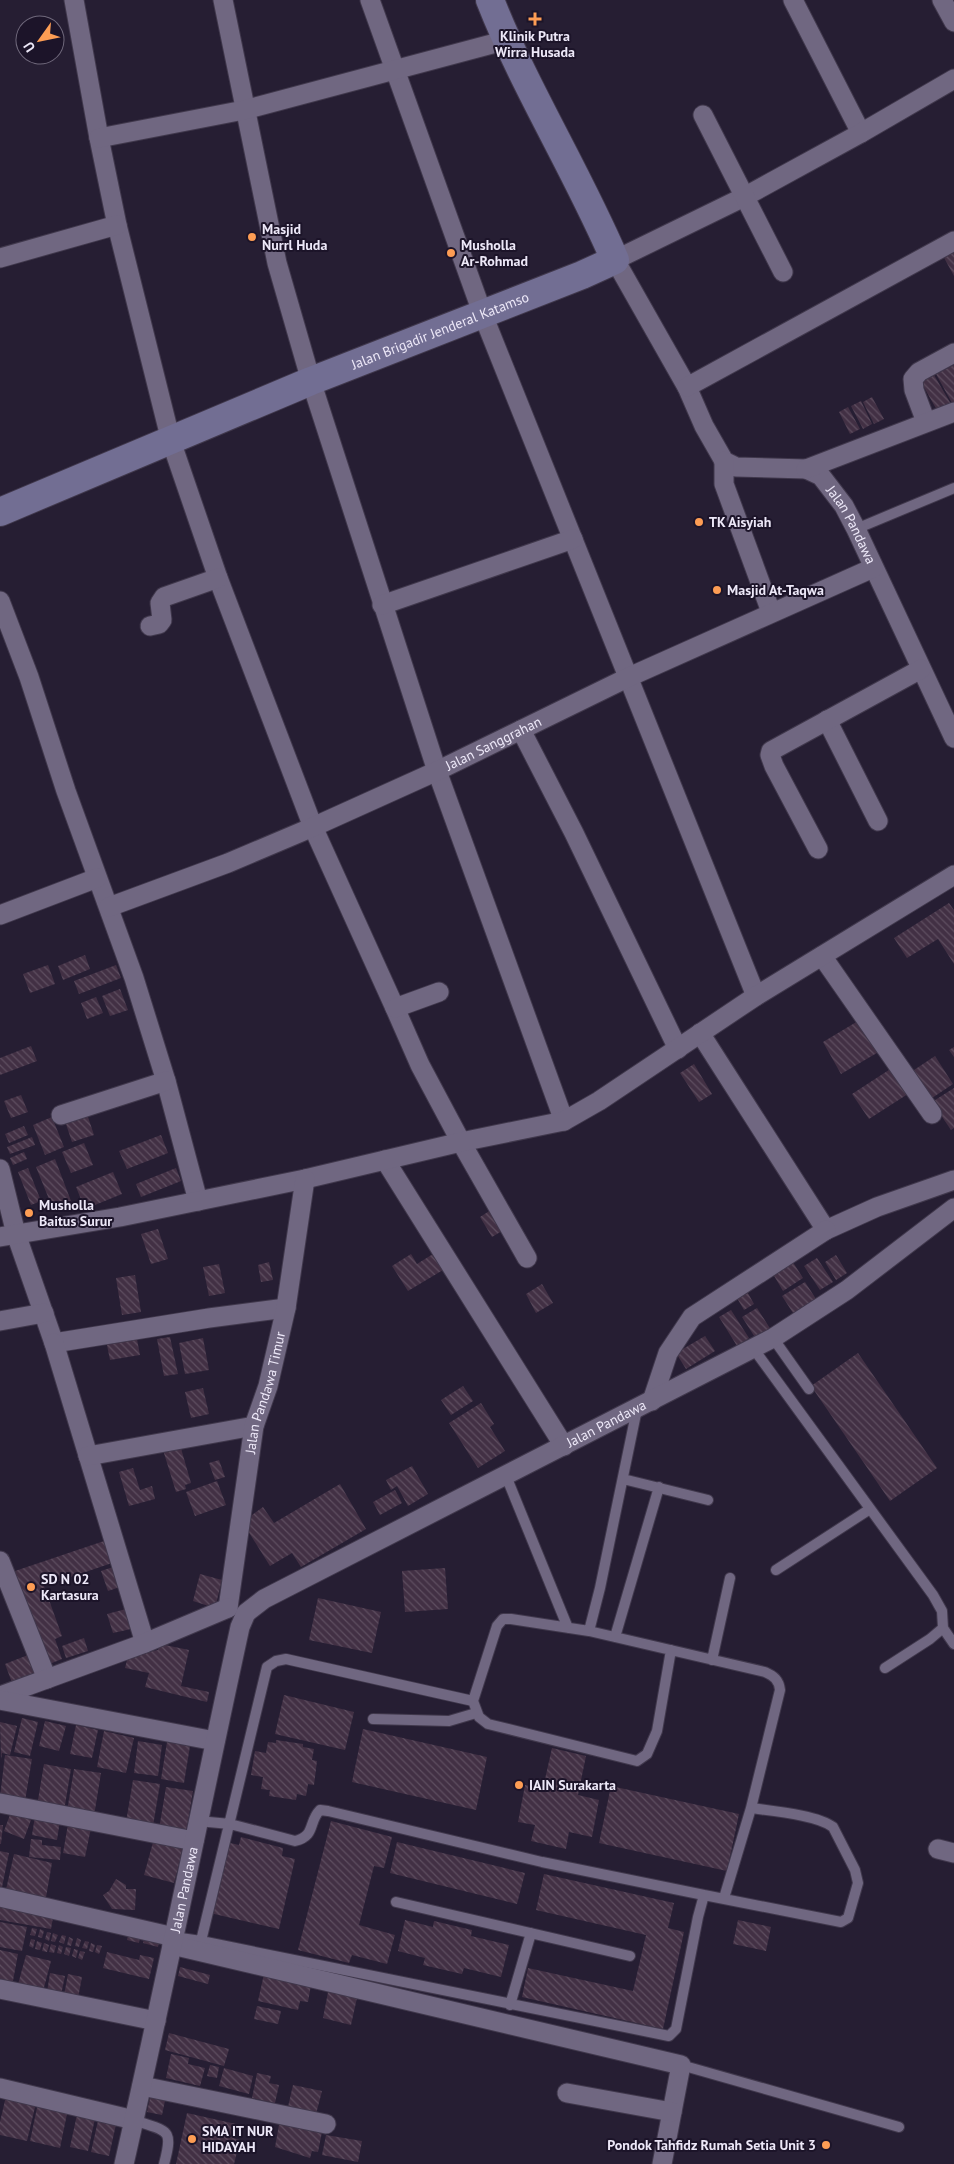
<svg xmlns="http://www.w3.org/2000/svg" width="954" height="2164" font-family="'PT Sans',sans-serif">
	<style>
		.building { fill: url(#building-back-hatch) }
		.lines { fill: none; stroke-linecap: round; stroke-linejoin: round }
		.lane-casing { stroke: #40384c; stroke-width: 12 }
		.street-casing { stroke: #40384c; stroke-width: 21 }
		.secondary-casing { stroke: #40384c; stroke-width: 30 }
		.lane { stroke: #706781; stroke-width: 10 }
		.street { stroke: #706781; stroke-width: 19 }
		.secondary { stroke: #726e93; stroke-width: 28 }
		.poi-dot { fill: #fd9d54; stroke: #1c1429; stroke-width: 2 }
		.labels { text-anchor: middle; stroke-width: 4; stroke-linejoin: round; paint-order: stroke }
		.poi-label { font-size: 14px; font-weight: bold; fill: #ede8f8; stroke: #1c1429; text-anchor: start }
		.street-label { font-size: 14px; fill: #ede8f8; stroke: #1c1429 }
	</style>
	<defs>
		<pattern id="building-back-hatch" width="6" height="6" patternUnits="userSpaceOnUse" patternTransform="scale(1.25)"><rect width="6" height="6" fill="#423044"/><path d="M-1 5l2 2M0 0l6 6M5-1l2 2" fill="none" stroke="#5e4e60"/></pattern>
	</defs>
	<rect width="100%" height="100%" fill="#261e33"/>
	<path class="building" d="M954,248V276L942,254Z
		M954,365V402L952,403L936,374Z
		M934,375L951,404L938,412L921,382Z
		M872,397L884,419L874,424L863,402Z
		M861,401L872,424L863,429L851,406Z
		M848,407L860,429L850,434L839,412Z
		M949,903L954,910V964L938,939L907,958L894,938Z
		M85,955L90,969L63,980L58,966Z
		M48,965L55,984L30,993L23,974Z
		M116,965L121,978L79,994L74,981Z
		M120,989L128,1010L110,1016L102,996Z
		M96,997L103,1013L87,1019L81,1003Z
		M863,1018L882,1050L841,1074L823,1042Z
		M31,1046L37,1061L0,1075V1058Z
		M954,1047V1057L949,1050Z
		M935,1056L953,1084L929,1100L911,1072Z
		M694,1064L712,1094L699,1102L680,1073Z
		M895,1066L911,1092L869,1119L852,1094Z
		M954,1088V1128L951,1130L932,1102Z
		M21,1095L28,1112L11,1118L4,1101Z
		M87,1114L94,1135L72,1142L65,1121Z
		M52,1117L64,1147L45,1155L33,1125Z
		M24,1126L28,1135L9,1143L5,1134Z
		M161,1135L168,1153L127,1169L119,1151Z
		M32,1137L35,1145L10,1154L7,1147Z
		M84,1143L93,1165L71,1173L62,1152Z
		M24,1152L27,1159L13,1165L10,1158Z
		M55,1159L71,1201L53,1209L36,1167Z
		M28,1168L41,1201L31,1205L18,1172Z
		M176,1168L181,1181L141,1197L136,1184Z
		M113,1172L122,1194L85,1209L76,1187Z
		M494,1208L507,1228L492,1237L480,1217Z
		M158,1229L168,1259L151,1264L141,1234Z
		M411,1254L417,1264L433,1254L443,1270L408,1291L392,1266Z
		M836,1255L847,1273L836,1280L825,1262Z
		M789,1256L803,1278L783,1291L770,1269Z
		M817,1258L833,1282L820,1290L804,1266Z
		M269,1262L273,1280L261,1282L258,1265Z
		M219,1264L225,1293L209,1296L203,1267Z
		M135,1275L141,1312L122,1315L116,1278Z
		M805,1282L816,1299L793,1313L782,1296Z
		M542,1284L553,1303L536,1313L526,1294Z
		M744,1286L754,1304L744,1310L734,1293Z
		M757,1308L771,1330L756,1339L742,1317Z
		M731,1310L749,1338L737,1346L719,1317Z
		M136,1334L140,1355L110,1360L106,1340Z
		M705,1336L715,1351L686,1369L676,1353Z
		M170,1337L178,1374L164,1376L157,1339Z
		M203,1338L209,1370L185,1374L179,1343Z
		M858,1353L937,1468L890,1501L811,1386Z
		M463,1386L473,1401L451,1415L441,1400Z
		M203,1388L209,1414L191,1418L185,1392Z
		M481,1403L494,1424L490,1427L505,1451L478,1468L449,1423Z
		M180,1445L191,1483L185,1485L186,1489L176,1492L163,1450Z
		M219,1460L225,1477L215,1480L209,1463Z
		M412,1466L428,1494L408,1506L397,1486L391,1490L386,1480Z
		M133,1468L140,1490L152,1486L155,1499L129,1506L119,1472Z
		M217,1481L226,1505L195,1516L186,1492Z
		M340,1484L366,1529L301,1567L292,1553L270,1566L248,1531L252,1515L263,1507L274,1523Z
		M395,1490L402,1503L380,1515L373,1502Z
		M110,1539L118,1561L44,1586L62,1636L55,1639L62,1659L47,1665L15,1571Z
		M119,1565L126,1585L108,1591L101,1571Z
		M445,1568L448,1609L405,1612L402,1571Z
		M200,1574L222,1580L215,1608L193,1601Z
		M318,1598L381,1612L372,1653L309,1640Z
		M126,1609L131,1629L113,1633L107,1614Z
		M84,1638L88,1651L66,1658L62,1646Z
		M160,1644L189,1650L181,1686L209,1692L207,1702L145,1687L149,1673L125,1668L128,1656L158,1650Z
		M28,1655L37,1680L14,1688L5,1664Z
		M284,1695L354,1712L345,1750L275,1734Z
		M22,1718L38,1722L30,1756L14,1752Z
		M45,1721L66,1726L59,1751L39,1746Z
		M0,1722L17,1726L10,1755L2,1753L1,1759Z
		M76,1725L98,1730L92,1758L70,1754Z
		M363,1729L487,1757L476,1810L352,1782Z
		M104,1731L134,1738L126,1773L97,1767Z
		M276,1740L303,1744V1747L314,1749L312,1760L317,1761L314,1785L308,1784L306,1796L297,1794L296,1800L269,1796L270,1790L261,1789L263,1777L251,1775L255,1751L266,1753L268,1742L276,1743Z
		M138,1741L162,1745L158,1776L134,1773Z
		M167,1742L190,1746L184,1783L161,1779Z
		M552,1748L586,1756L578,1795L599,1800L592,1837L569,1832L566,1849L531,1841L535,1825L518,1822L525,1785L543,1788Z
		M5,1755L32,1759L25,1801L0,1797Z
		M44,1764L71,1769L64,1811L37,1806Z
		M74,1769L101,1773L94,1816L67,1811Z
		M133,1780L160,1784L153,1826L126,1822Z
		M611,1786L739,1814L727,1871L599,1843Z
		M166,1787L193,1791L186,1833L159,1829Z
		M11,1812L31,1820L24,1839L4,1831Z
		M35,1816L60,1820L57,1840L32,1835Z
		M331,1821L392,1837L384,1868L374,1866L359,1925L395,1935L387,1964L352,1955L349,1963L298,1950Z
		M68,1824L91,1828L85,1857L63,1853Z
		M0,1825H3L1,1844H0Z
		M155,1835L185,1843L174,1883L144,1875Z
		M241,1837L283,1848L282,1856L295,1859L279,1929L210,1913L226,1842L239,1845Z
		M31,1839L42,1840V1845L61,1847L60,1860L29,1857Z
		M397,1842L525,1873L517,1904L390,1873Z
		M0,1851L9,1853L1,1892H0Z
		M14,1854L52,1863L45,1903L5,1894Z
		M544,1874L674,1903L668,1928L684,1932L663,2029L522,1997L528,1968L633,1991L646,1935L536,1910Z
		M116,1879L126,1885V1889H136L135,1910L112,1909L103,1895L109,1891Z
		M0,1902L54,1912L51,1929L0,1920Z
		M405,1920L433,1927L434,1921L472,1930L471,1936L509,1945L501,1977L464,1968L462,1974L423,1965L425,1958L398,1951Z
		M738,1920L771,1927L766,1951L733,1944Z
		M0,1922L27,1927L22,1951L0,1947Z
		M32,1928L37,1929L35,1936L30,1935Z
		M40,1929L44,1931L42,1938L38,1937Z
		M129,1929L141,1931L139,1943L127,1940Z
		M47,1932L51,1933L49,1941L45,1939Z
		M53,1933L58,1935L55,1942L51,1941Z
		M145,1934L160,1938L158,1947L143,1943Z
		M62,1935L66,1936L64,1944L59,1942Z
		M69,1937L73,1939L71,1946L67,1945Z
		M77,1938L81,1940L79,1947L75,1946Z
		M31,1939L35,1940L33,1948L29,1946Z
		M37,1941L42,1943L40,1950L35,1949Z
		M85,1941L89,1942L87,1949L82,1948Z
		M44,1943L49,1945L47,1952L42,1951Z
		M91,1943L95,1945L93,1952L89,1951Z
		M51,1944L56,1946L54,1953L49,1952Z
		M59,1945L63,1947L61,1954L57,1953Z
		M97,1945L102,1946L99,1954L95,1952Z
		M66,1947L71,1948L69,1956L64,1954Z
		M74,1949L78,1950L76,1958L72,1956Z
		M0,1950L18,1954L12,1986L0,1983Z
		M80,1951L85,1952L82,1960L78,1958Z
		M107,1952L139,1960L140,1955L154,1958L149,1979L103,1968Z
		M26,1955L51,1961L42,1995L17,1988Z
		M180,1967L210,1975L208,1984L178,1976Z
		M50,1973L65,1976L61,1995L47,1992Z
		M68,1974L82,1977L78,1998L64,1995Z
		M264,1974L311,1985L308,2002L300,2001L298,2010L258,2001Z
		M328,1992L357,1998L351,2025L323,2018Z
		M257,2006L281,2011L278,2024L254,2019Z
		M169,2033L229,2049L224,2066L165,2050Z
		M171,2054L189,2058L188,2064L205,2068L200,2086L166,2078Z
		M210,2065L219,2067L217,2078L207,2076Z
		M224,2068L253,2076L249,2094L219,2086Z
		M257,2073L271,2076L269,2083L279,2085L275,2103L252,2098Z
		M293,2085L322,2091L315,2118L287,2111Z
		M151,2093L166,2096L162,2115L147,2112Z
		M6,2096L36,2103L27,2141L0,2135V2122Z
		M38,2103L68,2109L60,2148L30,2141Z
		M78,2110L96,2114L88,2151L70,2147Z
		M187,2113L236,2124L233,2138L240,2140L234,2164H176Z
		M99,2116L117,2120L109,2156L91,2152Z
		M280,2119L322,2132L318,2152L312,2151L310,2158L275,2147Z
		M326,2135L362,2141L358,2162L322,2155Z"/>
	<g class="lines">
		<defs>
			<path id="lane" d="M856,529L954,488
				M773,1338L809,1389
				M753,1348L933,1595L942,1611L943,1628L930,1639L885,1668
				M506,1476L568,1628
				M623,1479L708,1500
				M776,1570L870,1509
				M503,1619H511L589,1631L765,1672C774,1676 779,1680 780,1690L751,1808C772,1811 818,1815 833,1827L855,1870L858,1883L848,1918L841,1922L704,1895L698,1917L676,2029L669,2036L201,1941L267,1667L276,1661L286,1659L473,1701L497,1626Z
				M943,1628L954,1644
				M589,1631L600,1588L637,1409
				M615,1637L659,1487
				M712,1660L730,1578
				M473,1701L479,1717L488,1724L637,1761L647,1754L657,1731L671,1650
				M373,1719L449,1721L476,1713
				M198,1821L230,1824L295,1841C316,1836 308,1822 320,1810L328,1811L542,1862L704,1895
				M724,1898L751,1808
				M396,1902L630,1956
				M174,1937L201,1941
				M510,2005L531,1933
				M681,2065L899,2127
				M134,2120C167,2132 174,2127 164,2164"/>
			<g id="street">
				<path d="M74,0L99,138L117,225L171,441L218,578L313,827L395,1008L420,1065L461,1142L527,1258"/>
				<path d="M223,0L277,263L311,381L437,771L564,1121"/>
				<path d="M370,0L483,315L756,996"/>
				<path d="M793,0L861,133"/>
				<path d="M942,0L954,22"/>
				<path id="s1" d="M954,79L861,133L744,197L615,260L687,387L704,426L724,461L736,467L806,469L821,476L844,506L856,529L954,738"/>
				<path d="M703,115L783,272"/>
				<path d="M99,138L244,110L507,40"/>
				<path d="M0,258L117,225"/>
				<path d="M687,387L954,241"/>
				<path d="M926,422L914,390L913,379L919,372L954,353"/>
				<path d="M724,461V484L771,612"/>
				<path d="M806,469L954,412"/>
				<path d="M0,601L29,677L66,791L134,978L166,1081L198,1201"/>
				<path d="M382,605L573,539"/>
				<path d="M150,626L159,624L162,620L160,603L164,597L218,578"/>
				<path d="M827,720L878,821"/>
				<path d="M521,730L574,833L678,1049"/>
				<path d="M818,849L774,766L770,755L771,751L921,669"/>
				<path id="s2" d="M109,907L228,863L313,827L437,771L629,677L873,568"/>
				<path d="M0,915L97,878"/>
				<path d="M822,956L932,1114"/>
				<path d="M395,1008L439,992"/>
				<path d="M700,1033L826,1230L877,1207L954,1180"/>
				<path d="M61,1115L166,1081"/>
				<path d="M385,1160L564,1446"/>
				<path d="M0,1169L16,1234L54,1343L209,1318L286,1308"/>
				<path d="M0,1237L120,1217L198,1201L305,1179L461,1142L564,1121L599,1101L756,996L954,875"/>
				<path d="M0,1321L44,1313"/>
				<path d="M54,1343L145,1643"/>
				<path d="M652,1401L668,1353L692,1317L826,1230"/>
				<path d="M88,1456L254,1426"/>
				<path d="M0,1561L47,1679"/>
				<path id="s3" d="M228,1608L254,1426L268,1386L286,1308L305,1179"/>
				<path d="M0,1696L145,1643L228,1608"/>
				<path d="M0,1700L215,1741"/>
				<path d="M0,1803L194,1841"/>
				<path d="M938,1849L954,1853"/>
				<path d="M0,1897L174,1937"/>
				<path d="M172,1945L681,2065L662,2164"/>
				<path d="M0,1989L156,2021"/>
				<path d="M142,2086L326,2124"/>
				<path d="M0,2088L134,2120"/>
				<path d="M567,2093L672,2112"/>
				<path id="s4" d="M124,2164C165,1985 201,1806 240,1627L246,1613L264,1599L773,1338L847,1290L954,1208"/>
			</g>
			<g id="secondary">
				<path id="s5" d="M0,512L311,381L582,275L615,260C577,171 525,89 490,0"/>
			</g>
		</defs>
		<use href="#lane" class="lane-casing"/>
		<use href="#street" class="street-casing"/>
		<use href="#secondary" class="secondary-casing"/>
		<use href="#lane" class="lane"/>
		<use href="#street" class="street"/>
		<use href="#secondary" class="secondary"/>
	</g>
	<g class="poi-dot">
		<path d="M532.5 11.5h5v5h5v5h-5v5h-5v-5h-5v-5h5z"/>
		<circle cx="252" cy="237" r="5"/>
		<circle cx="451" cy="253" r="5"/>
		<circle cx="699" cy="522" r="5"/>
		<circle cx="717" cy="590" r="5"/>
		<circle cx="29" cy="1213" r="5"/>
		<circle cx="31" cy="1587" r="5"/>
		<circle cx="519" cy="1785" r="5"/>
		<circle cx="192" cy="2139" r="5"/>
		<circle cx="826" cy="2145" r="5"/>
	</g>
	<g class="labels">
		<g class="poi-label">
			<text x="535" y="41" text-anchor="middle">Klinik Putra<tspan x="535" dy="16">Wirra Husada</tspan></text>
			<text x="262" y="234">Masjid<tspan x="262" dy="16">Nurrl Huda</tspan></text>
			<text x="461" y="250">Musholla<tspan x="461" dy="16">Ar-Rohmad</tspan></text>
			<text x="709" y="527">TK Aisyiah</text>
			<text x="727" y="595">Masjid At-Taqwa</text>
			<text x="39" y="1210">Musholla<tspan x="39" dy="16">Baitus Surur</tspan></text>
			<text x="41" y="1584">SD N 02<tspan x="41" dy="16">Kartasura</tspan></text>
			<text x="529" y="1790">IAIN Surakarta</text>
			<text x="202" y="2136">SMA IT NUR<tspan x="202" dy="16">HIDAYAH</tspan></text>
			<text x="816" y="2150" text-anchor="end">Pondok Tahfidz Rumah Setia Unit 3</text>
		</g>
		<g class="street-label">
			<text dy="5" stroke="none"><textPath href="#s5" startOffset="476">Jalan Brigadir Jenderal Katamso</textPath></text>
			<text dy="5" stroke="none"><textPath href="#s1" startOffset="771">Jalan Pandawa</textPath></text>
			<text dy="5" stroke="none"><textPath href="#s2" startOffset="418">Jalan Sanggrahan</textPath></text>
			<text dy="5" stroke="none"><textPath href="#s3" startOffset="219">Jalan Pandawa Timur</textPath></text>
			<text dy="5" stroke="none"><textPath href="#s4" startOffset="972">Jalan Pandawa</textPath></text>
			<text dy="5" stroke="none"><textPath href="#s4" startOffset="281">Jalan Pandawa</textPath></text>
		</g>
	</g>
	<g transform="translate(40 40) rotate(237)"><circle r="24" fill="#1c1429" stroke="#70697c"/>
	<path d="M0-4L9 19L0 12L-9 19Z" fill="#fd9d54"/>
	<text y="-8" font-size="14" font-weight="bold" text-anchor="middle" fill="#ede8f8">U</text>
	</g>
</svg>
